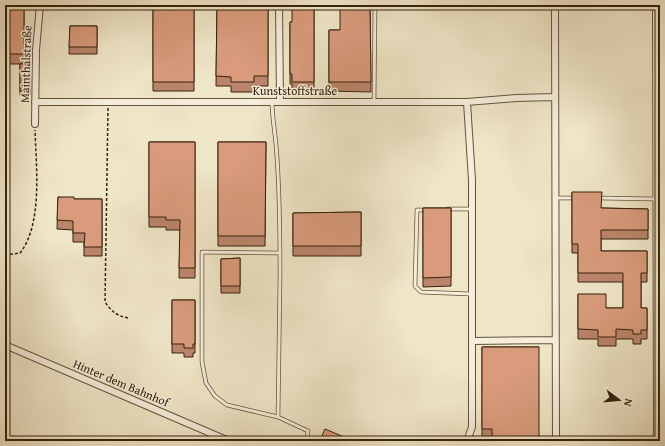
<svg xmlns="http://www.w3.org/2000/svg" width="665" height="446" font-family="'Gentium Book Plus',serif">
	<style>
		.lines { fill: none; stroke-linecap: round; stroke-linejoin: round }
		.service-casing { stroke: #64523a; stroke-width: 4.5 }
		.minor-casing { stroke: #64523a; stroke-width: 8 }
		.path { stroke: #36210b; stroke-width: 1.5; stroke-dasharray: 3 2; stroke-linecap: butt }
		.service { stroke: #f5eedb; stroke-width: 3 }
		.minor { stroke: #f5eedb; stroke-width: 6 }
		.wall { fill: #bb856b; stroke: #36210b }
		.building { fill: #d99b7c; stroke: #36210b }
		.labels { text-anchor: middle; stroke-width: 3; stroke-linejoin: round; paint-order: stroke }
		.street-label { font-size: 12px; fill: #36210b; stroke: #f5eedb }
	</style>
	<rect width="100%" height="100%" fill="#efe5c7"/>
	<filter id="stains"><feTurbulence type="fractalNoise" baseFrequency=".005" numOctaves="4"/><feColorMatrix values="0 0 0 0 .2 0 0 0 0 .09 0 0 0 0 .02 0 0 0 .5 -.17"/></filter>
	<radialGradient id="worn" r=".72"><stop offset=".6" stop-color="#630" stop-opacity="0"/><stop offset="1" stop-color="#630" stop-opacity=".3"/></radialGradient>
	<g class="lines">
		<defs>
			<path id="service" d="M272,102C272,117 275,131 276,145C280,188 280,232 280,275L278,417L227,405L215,396L206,383L202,362V252L280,253
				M374,102L375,5
				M555,198H576
				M599,198L656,199
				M448,209H472
				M426,210H417L415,286L421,292L471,294
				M278,417L308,431L307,441"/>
			<path id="minor" d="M279,5L280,102
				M555,5L556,441
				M656,5L657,441
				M35,102H467L516,98L555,97
				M467,102L472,180V427L467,441
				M35,124L36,50L40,5
				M472,341L555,340
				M5,345L229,441"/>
		</defs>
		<use href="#service" class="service-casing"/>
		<use href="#minor" class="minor-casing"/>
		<path class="path" d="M108,108L105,302C111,311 117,316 128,318
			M5,255L20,253C43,224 36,165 35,130"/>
		<use href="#service" class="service"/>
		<use href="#minor" class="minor"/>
	</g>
	<path class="wall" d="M5,5H24V64H5Z
		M153,5H194V91H153Z
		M217,5H268V86H254V92H231V86H216Z
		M314,5V92H292V84H290V22H292Z
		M370,5L371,92L329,91V30H340Z
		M70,26H97V54H69Z
		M20,64H30V95H20Z
		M149,142H195V278H179L180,230H166V227H149Z
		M218,142H266L265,246H218Z
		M572,192L602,208L648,209V239H601V251H647V282H641V308H647V339H641V344H633V339H616V346H598V339H578V294L606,308H623V282H578V253H572Z
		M58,197L74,199H102V256H84V242H73V230L57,229Z
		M423,208H451V286L423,287Z
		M361,212V256H293V213Z
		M240,258V293H221V259Z
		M172,300H195V353H193V357H184V353H172Z
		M482,347H539L492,438H482Z"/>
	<path class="building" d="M5,5H24V54H5Z
		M153,5H194V82H153Z
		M217,5H268V76H254V82H231V77L216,76Z
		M292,5H314V82H292V74H290V22H292Z
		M340,5H370L371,82H329V30H340Z
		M70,26H97V47H69Z
		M20,64H30V91H20Z
		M149,142H195V268H179L180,220H166V217H149Z
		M218,142H266L265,236H218Z
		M572,192H602L601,208L648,209V230H601V251H647V273H641V308H647V330H641V334H633V330L616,329V337H598V330L578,329V294H606V308H623V273H578V244H572Z
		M58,197H74V199H102V247H84L85,233H73V221L57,220Z
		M423,208H451V277L423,278Z
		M361,212V246H293V213Z
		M240,258V286H221V259Z
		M172,300H195V344H193V348H184V344H172Z
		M482,347H539V441H492V429H482Z
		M325,429L349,439V441H321L320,440Z"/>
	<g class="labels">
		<g class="street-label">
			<text transform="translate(26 64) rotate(-88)" y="4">Mainthalstraße</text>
			<text x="295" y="95">Kunststoffstraße</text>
			<text transform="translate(121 383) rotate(23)" y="4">Hinter dem Bahnhof</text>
		</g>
	</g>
	<rect width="665" height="446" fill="none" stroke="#efe5c7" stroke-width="20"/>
	<rect x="6" y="6" width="653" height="434" fill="none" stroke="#36210b" stroke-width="2"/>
	<rect x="10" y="10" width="645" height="426" fill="none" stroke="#36210b"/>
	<g transform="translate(619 400) rotate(106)" stroke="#f5eedb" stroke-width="3" paint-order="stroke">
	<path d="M0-3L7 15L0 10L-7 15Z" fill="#36210b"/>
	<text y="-6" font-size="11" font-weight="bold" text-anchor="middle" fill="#36210b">N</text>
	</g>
	<rect width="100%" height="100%" filter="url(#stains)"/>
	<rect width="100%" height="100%" fill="url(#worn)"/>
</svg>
